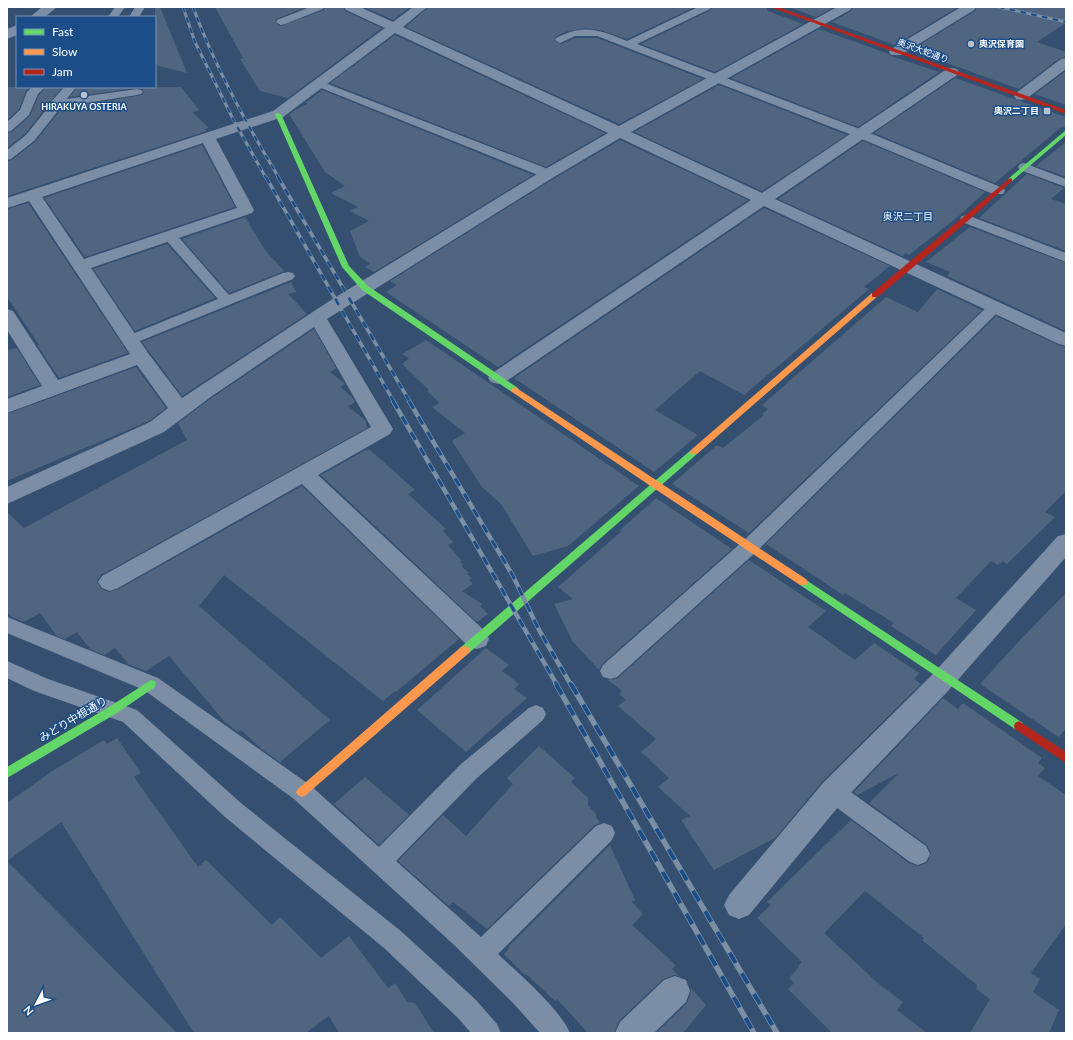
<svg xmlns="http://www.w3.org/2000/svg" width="1073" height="1040" font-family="Lato,'Noto Sans JP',sans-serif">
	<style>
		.building { fill: #506680 }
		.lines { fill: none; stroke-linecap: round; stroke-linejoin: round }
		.lane { fill: #7b8ea5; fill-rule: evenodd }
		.street { fill: #7b8ea5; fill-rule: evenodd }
		.fast { fill: #63d668; fill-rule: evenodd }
		.slow { fill: #ff974d; fill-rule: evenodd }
		.jam { fill: #b3261e; fill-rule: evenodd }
		.rail-far3-casing { stroke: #7b8fa4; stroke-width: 3 }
		.rail-far2-casing { stroke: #7b8fa4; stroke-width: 3.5 }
		.rail-far1-casing { stroke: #7b8fa4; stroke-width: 4.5 }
		.rail-casing { stroke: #7b8fa4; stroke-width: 5.5 }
		.rail-far3 { stroke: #1b4d89; stroke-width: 2; stroke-dasharray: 5.5; stroke-linecap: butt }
		.rail-far2 { stroke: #1b4d89; stroke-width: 2.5; stroke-dasharray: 7; stroke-linecap: butt }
		.rail-far1 { stroke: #1b4d89; stroke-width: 3; stroke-dasharray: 9; stroke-linecap: butt }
		.rail { stroke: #1b4d89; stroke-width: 4; stroke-dasharray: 12; stroke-linecap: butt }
		.poi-dot { fill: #b8c1cd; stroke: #1b4d89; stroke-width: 1.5 }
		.labels { text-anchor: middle; stroke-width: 3; stroke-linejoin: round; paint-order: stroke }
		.far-poi-label { font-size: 9px; font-weight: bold; fill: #fff; stroke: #1b4d89; text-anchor: start }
		.far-street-label { font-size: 9px; fill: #fff; stroke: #1b4d89 }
		.far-neighbourhood-label { font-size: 10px; fill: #fff; stroke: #1b4d89 }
		.street-label { font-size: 11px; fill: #fff; stroke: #1b4d89 }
	</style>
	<rect width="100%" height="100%" fill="#344f70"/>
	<path class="building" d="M155,7H160L187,73L155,65Z
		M215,7H306L276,19L275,22L281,26L324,10L325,7H343L345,11L382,28L288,98L260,91L240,59L243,58Z
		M364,7H410L393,20Z
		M428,7H695L627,39L600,30L584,28L565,32L555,37L554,40L561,44L575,38H597L703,79L619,124L406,27Z
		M712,7H766L768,11L803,24L715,72L641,44L711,10Z
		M789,7H834L816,17Z
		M853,7H958L895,45L832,22L851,11Z
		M977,7H1066V23L1037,42L1066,52V57L1060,58L1019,89L911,50L975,11Z
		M819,29L889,54L891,56L939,72L858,127L731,78Z
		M395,35L605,133L546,167L330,83Z
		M1066,71V105L1035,94Z
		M955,78L1066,117V127L1060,128L995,183L874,133Z
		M719,85L847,135L762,191L634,132Z
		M7,87H30L26,91L19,109L7,120Z
		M46,87H62L25,134L7,148V133L12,132L30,116L39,95Z
		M77,87H181L199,110L192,112L209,128L205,129L207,131L7,196V161L12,160L35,142L62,108L137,96L142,95L144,92L142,89L137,88L70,97Z
		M322,90L533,175L374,272L365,267L370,264L360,257L350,231L369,221L350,211L358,207L331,193L345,186L325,172L289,114L308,103H305Z
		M620,140L748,200L498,367L386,292L397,285L390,281L555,178Z
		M863,141L985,192L960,215L909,255L906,253L903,256L778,199Z
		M1066,142V177L1036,166Z
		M202,145L235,207L85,257L44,198Z
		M1027,174L1064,188L1051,199L1066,204V251L979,218Z
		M28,203L128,353L59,378L37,345H39L7,297V209Z
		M764,208L890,266L864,287L869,289L744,395L700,371L655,410L698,435L654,472L514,378Z
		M245,217L265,250L284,271L229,293L182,239Z
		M970,227L1066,263V331L947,276L950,272L926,262Z
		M167,244L215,298L135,331L93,269Z
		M291,282L296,292L288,294L307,314L182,396L142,342Z
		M937,289L982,310L749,533L672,484L717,445L723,448L764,415L762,414L768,409L762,405L886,297L918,312Z
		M996,316L1058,345L1066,347V491L1045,512L1055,517L1007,564L1003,561L998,565L991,561L956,598L976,610L936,655L891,626L894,623L845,593L843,595L766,544Z
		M314,329L336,368L330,372L345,384L340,387L352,397L355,402L348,406L366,421L367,428L101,575L97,581L101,589L109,592L119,589L302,486L459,639L396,692L395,691L383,701L224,575L199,606L330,720L280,762L264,751L241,730L238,732L224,721L169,656L146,671L128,664L115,648L104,655L90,649L77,632L65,639L57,636L40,613L24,622L12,617L7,612V512L24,528L187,440L178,423L213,397Z
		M426,340L639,486L568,546L533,556L501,504L482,487L452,441L465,433L432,407L440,403L427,391L429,390L402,364L409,358L402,354Z
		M17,348L40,385L7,397V350Z
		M136,367L166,408L149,421L7,481V414Z
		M369,449L415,490L408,494L446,529L443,531L453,542L448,545L462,561L460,562L463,565L461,566L469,573L467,574L472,578L469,580L473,584L462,591L482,604L480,606L488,614L477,622L321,475L364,451Z
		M656,498L732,549L602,664L599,670L573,642L554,604L573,599L558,587L623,530L618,532Z
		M749,560L826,611L808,627L855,660L874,643L919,673L914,679L921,684L822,782L775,838L714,870L681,820L690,816L658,787L669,778L641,752L656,739L618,706L626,700L619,694L622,691L608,680L618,678Z
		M1066,593V728L1059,737L980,684L1020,640Z
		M486,648L509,665L502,671L519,684L514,689L527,698L466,752L417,710Z
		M943,698L958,709L963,703L1042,758L1038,763L1045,768L1038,776L1066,795V924L1031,973L1040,979L1033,992L1059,1010L1049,1033H970L990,999L976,989L977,985L922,940L924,938L865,891L824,933L880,985L903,1002L897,1010L927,1033H832L788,989L794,983L789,978L799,967L798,966L802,962L757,918L771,905L767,902L851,820L909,863L919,866L927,863L931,853L927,845L869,803L899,773L857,795L854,792Z
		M117,738L141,773L134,777L198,867L206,860L272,925L280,917L321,958L349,936L388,988L395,983L407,1002L415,1003L434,1033H339L329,1016L306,1033H194L61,822L7,861V803L54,770L104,740L107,744Z
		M539,746L575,778L571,782L588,798V805L596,814V817L600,823L595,825L487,929L453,902L449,906L398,861L443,815L466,836L513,784L507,778Z
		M365,777L409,815L379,845L334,804Z
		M610,845L635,900L632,902L643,914L632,925L676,965L672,969L679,976L674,975L663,979L619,1021L614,1033H588L557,999L555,1001L526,974L525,975L504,954L509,948L508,947Z
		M7,861L177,1033H7Z
		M691,988L706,1005L683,1033H656L687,1003L691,992Z"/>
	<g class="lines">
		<path class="lane" d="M115,7H125L118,17H108Z
			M135,7H145L139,17H129Z
			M310,7H324L323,9L285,24L281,25L276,22L277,20Z
			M698,7H711L710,9L637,44L865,131L1003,188L1005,191L1003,194H993L857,137L597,36H575L560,43L555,40L556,38C584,23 600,30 627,41Z
			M320,81L553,171L554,174L553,177H543L316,86L314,84L316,82Z
			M32,87H45L38,94L29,115L11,131L7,132V122L20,110L27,92Z
			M64,87H76L67,99L137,89L141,90L143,92L141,94L137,95L61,107L34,141L11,159L7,160V150L26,135L50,105L51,102Z
			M1024,163L1066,179V187L1020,170L1018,167L1020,164Z
			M967,215L1066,253V262L962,222L960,219L962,216Z
			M170,232L175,233L229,295L283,273L288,272L293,273L295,276L293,279L135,343L130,345L125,343L122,340L125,337L218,299L165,239L163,236L165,233Z
			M995,303L1000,304L1002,307L1000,310L756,552L617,677L610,679L603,677L600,671L603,665L742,542L990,304Z
			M7,617L158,678L310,785L379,847L461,764L529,708L536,705L543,708L546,714L543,720L477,778L396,861L481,937L596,826L604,823L612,826L615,833L612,840L498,954C518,973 560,1009 570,1033H540L513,1003L453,944L294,799L144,690L7,633Z
			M7,661L48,679L137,710L241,803L402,932L476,1000L497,1024L501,1033H471L458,1018L384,948L225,817L123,722L34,691L7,678Z
			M833,782L841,785L926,846L930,854L926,862L918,865L910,862L825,799L822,792L825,785Z"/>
		<path class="street" d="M42,7H57L45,17H30Z
			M344,7H360L393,22L413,7H427L403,27L619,126L837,7H852L850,10L631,132L762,193L947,69L952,68L957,69L959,72L957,75L775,199L1066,333V346L1059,344L764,206L505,382L498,384L491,382L488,378L491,374L751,200L620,138L554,177L327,319L393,429L390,434L318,475L486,632L489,639L486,646L477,649L468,646L302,484L118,588L110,591L102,588L98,582L102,576L371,427L314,327L212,396L164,432L7,504V487L150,422L168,408L137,365L7,413V399L42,386L7,330V309L13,311L58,380L130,354L29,201L7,208V198L273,111L385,28L346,10ZM395,33L608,133L542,171L331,300L182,398L148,353L91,268L252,213L254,210L216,139L283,117ZM203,143L237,208L84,259L42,197Z
			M961,7H976L974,10L901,55H891L889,52L891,49Z
			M17,25V35L7,39V29Z
			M1066,58V69L1026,99L1021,100L1016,99L1014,96L1016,93L1061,59Z
			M1066,534V557L948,691L843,801L749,915L739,919L729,915L724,905L729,895L823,783L930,677L1058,536Z
			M675,976L686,980L690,991L686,1002L654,1033H615L620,1022L664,980Z"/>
		<path class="fast" d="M276,113L281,114L349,266L368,286L518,388L519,390L518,392H512L362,290L342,267L275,114Z
			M1066,130V135L1012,181H1008V179Z
			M694,449L698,452L697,454L469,653L465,654L461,653L460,650L461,647L691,450Z
			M803,578L1023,723L1024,726L1023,729L1019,731L1015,729L800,585L798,582L800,579Z
			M151,680L155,681L156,684L155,687L117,713L7,778V767L109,707Z"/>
		<path class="slow" d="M872,293H875L879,295L697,454H691L690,452L691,450Z
			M515,387L806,579L808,582L806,585H800L652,487L512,392L511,390Z
			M465,646L469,647L470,650L469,653L306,795L302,797L298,795L296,792L298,789L461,647Z"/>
		<path class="jam" d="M770,7H778L1066,110V114Z
			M1010,178L1012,179V181L969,220L878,297H872V293Z
			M1019,721L1066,752V763L1015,729L1014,726L1015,723Z"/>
		<defs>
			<path id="rail-far3" d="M183,7L195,42L234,121L266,178
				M193,7C215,67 246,123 279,178
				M999,7L1066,22"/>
			<path id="rail-far2" d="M266,177L394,402
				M278,177L410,402"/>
			<path id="rail-far1" d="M393,401L557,685
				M409,401L513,576L539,630L571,685"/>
			<path id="rail" d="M556,684L754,1033
				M571,684L777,1033"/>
		</defs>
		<use href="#rail-far3" class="rail-far3-casing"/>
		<use href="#rail-far2" class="rail-far2-casing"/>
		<use href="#rail-far1" class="rail-far1-casing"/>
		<use href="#rail" class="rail-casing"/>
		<use href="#rail-far3" class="rail-far3"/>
		<use href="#rail-far2" class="rail-far2"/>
		<use href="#rail-far1" class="rail-far1"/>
		<use href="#rail" class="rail"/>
	</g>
	<g class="poi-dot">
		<circle cx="971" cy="44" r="4"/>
		<circle cx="84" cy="95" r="4"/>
		<rect x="1043" y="107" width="8" height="8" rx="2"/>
	</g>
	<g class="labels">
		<g class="far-poi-label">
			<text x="979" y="47">奥沢保育園</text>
			<text x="84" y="110" text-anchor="middle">HIRAKUYA OSTERIA</text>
			<text x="1039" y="114" text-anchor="end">奥沢二丁目</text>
		</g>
		<g class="far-street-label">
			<text transform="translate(923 51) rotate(20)" y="3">奥沢大蛇通り</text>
		</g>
		<g class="far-neighbourhood-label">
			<text x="908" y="220">奥沢二丁目</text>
		</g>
		<g class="street-label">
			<text transform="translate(73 719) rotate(-31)" y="4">みどり中根通り</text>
		</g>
	</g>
	<rect width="1073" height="1040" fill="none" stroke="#ffffff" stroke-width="16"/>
	<rect x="16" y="16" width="140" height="72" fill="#1b4d89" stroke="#7694b8"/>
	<rect x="24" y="29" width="20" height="6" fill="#63d668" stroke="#7694b8"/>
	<text x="52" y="36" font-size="12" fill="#ffffff">Fast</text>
	<rect x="24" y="49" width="20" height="6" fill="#ff974d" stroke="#7694b8"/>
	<text x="52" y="56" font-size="12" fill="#ffffff">Slow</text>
	<rect x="24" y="69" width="20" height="6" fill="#b3261e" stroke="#7694b8"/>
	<text x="52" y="76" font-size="12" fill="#ffffff">Jam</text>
	<g transform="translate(36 1004) rotate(229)" stroke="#1b4d89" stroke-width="3" paint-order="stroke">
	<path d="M0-3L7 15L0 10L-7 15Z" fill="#ffffff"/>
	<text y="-6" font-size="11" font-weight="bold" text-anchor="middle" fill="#ffffff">N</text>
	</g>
</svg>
